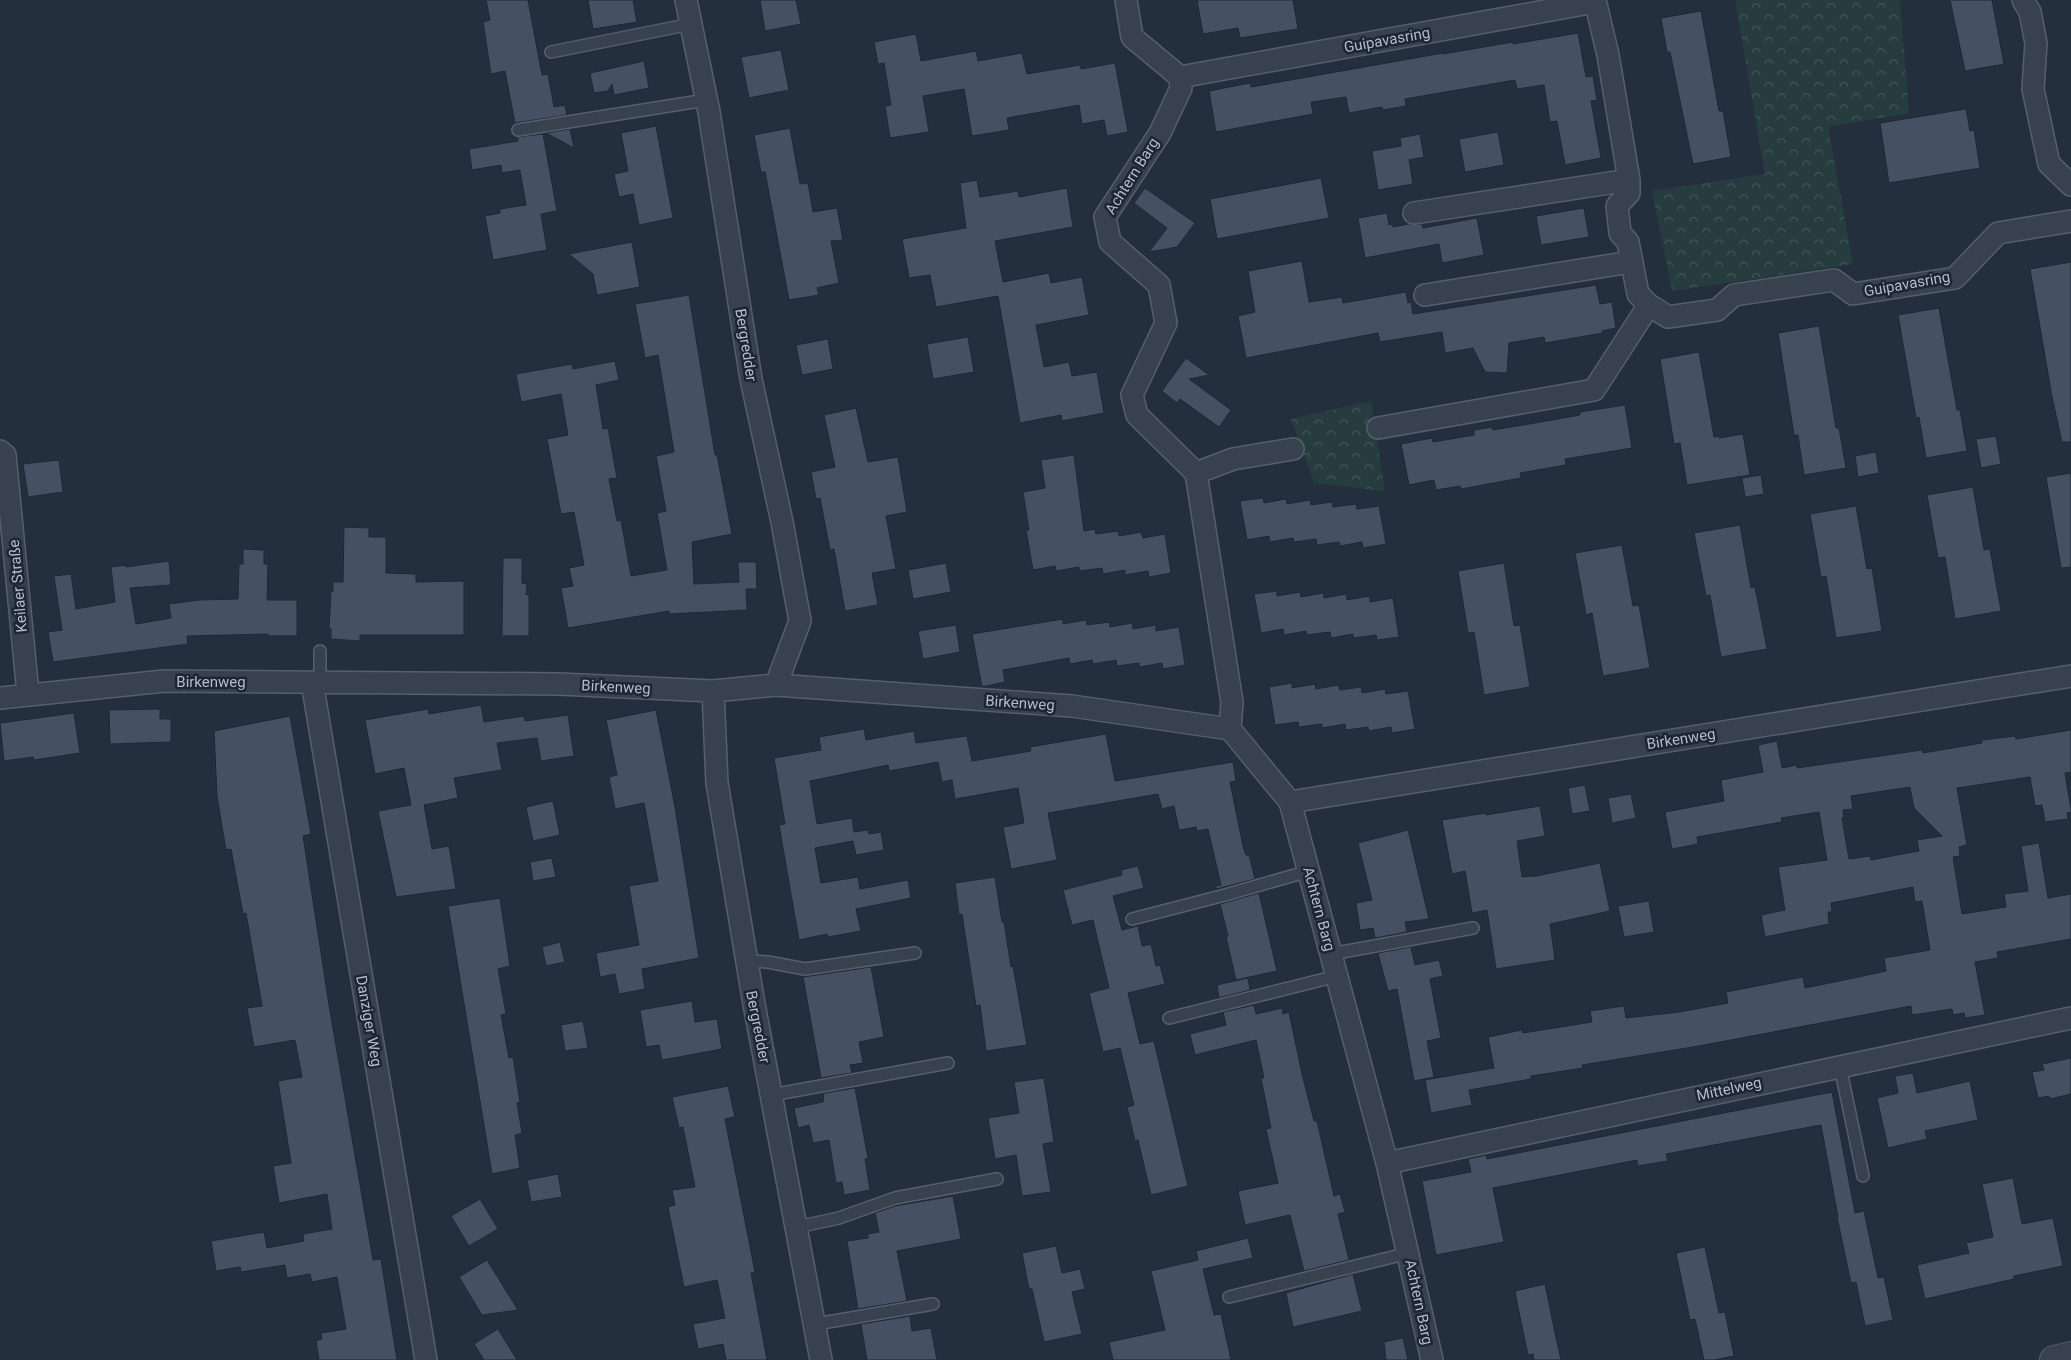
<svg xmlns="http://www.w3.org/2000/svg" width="2071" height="1360" font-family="Roboto,sans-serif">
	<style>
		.park { fill: url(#park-crowns) }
		.building { fill: #455162; stroke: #1f2835; fill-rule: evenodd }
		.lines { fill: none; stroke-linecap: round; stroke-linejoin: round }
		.service-casing { stroke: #565f6c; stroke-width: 14 }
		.minor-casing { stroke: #565f6c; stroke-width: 24 }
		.tertiary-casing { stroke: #565f6c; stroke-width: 30 }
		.service { stroke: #38414e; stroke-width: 11 }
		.minor { stroke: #38414e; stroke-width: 21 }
		.tertiary { stroke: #38414e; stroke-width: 28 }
		.labels { text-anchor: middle; stroke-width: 5; stroke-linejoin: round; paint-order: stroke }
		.street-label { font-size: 15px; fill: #b4bcc9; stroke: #1d2633 }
	</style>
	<defs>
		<pattern id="park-crowns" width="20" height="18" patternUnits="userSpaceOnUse" patternTransform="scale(1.25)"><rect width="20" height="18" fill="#263c3f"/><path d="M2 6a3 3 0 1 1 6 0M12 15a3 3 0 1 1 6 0" fill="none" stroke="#435659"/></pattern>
	</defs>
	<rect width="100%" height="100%" fill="#242f3e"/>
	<path class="park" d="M1735,0H1900L1909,113L1828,127L1853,264L1672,291L1652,191L1765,174Z
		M1371,401L1385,491L1314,483L1291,419Z"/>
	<path class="building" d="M486,0H528L542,75L548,74L554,107L565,105L567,115L515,123L505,71L491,74L483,22L490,20Z
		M588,0H633L637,22L593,29Z
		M760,0H796L801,24L765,31Z
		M1197,0H1293L1298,29L1240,38L1238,28L1203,34Z
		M1950,0H1992L2004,64L1965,71Z
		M1701,11L1719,111H1723L1731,157L1693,164L1670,52H1667L1661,18Z
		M1578,33L1586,77L1593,76L1597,100L1591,101L1601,158L1565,165L1557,121L1550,122L1544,85L1517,89L1515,80L1405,99L1406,106L1383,110L1382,107L1349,113L1346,97L1311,102L1313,114L1216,132L1209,91L1250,83L1251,87L1443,53V54L1513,42V44Z
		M916,34L921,61L976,51L978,61L1022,53L1027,74L1080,65L1081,69L1115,63L1128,132L1107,136L1104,120L1082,124L1079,105L1007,118L1009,130L972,136L964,89L923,96L929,132L890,138L885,106L891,105L884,63L878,64L874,42Z
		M781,50L789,90L749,98L741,57Z
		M644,61L649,88L614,95L612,84L608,91L594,93L590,73Z
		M1966,109L1970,131L1974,130L1980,168L1889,183L1880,123Z
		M656,126L673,218L639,225L633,194L619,197L614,174L628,171L621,133Z
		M790,128L800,184L808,183L813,212L837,208L843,240L831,241L839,283L817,288L819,295L789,300L765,172H761L754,135Z
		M570,129L574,148L546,133Z
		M1498,132L1504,165L1465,172L1459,139Z
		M543,134L557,211L541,214L547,250L493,260L485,216L500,213V209L526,205L520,170L502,173L501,165L472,170L469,149L518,141L517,137Z
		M1420,134L1424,157L1409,160L1413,184L1378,190L1372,151L1401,146L1400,138Z
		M1321,178L1329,218L1217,239L1210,199Z
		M977,180L980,197L1018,191L1019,197L1067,188L1073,227L995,241L1003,282L1049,273L1051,283L1082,277L1089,315L1036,325L1044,367L1069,362L1072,376L1097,372L1104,413L1062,421L1061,415L1020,423L998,296L936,307L930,275L909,278L902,239L966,228L960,183Z
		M1145,188L1195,223L1177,247L1149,252L1167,228L1134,203Z
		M1584,208L1589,237L1541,245L1536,216Z
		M1387,213L1389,225L1393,224V227L1408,224H1422L1423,228L1477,218L1484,255L1442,263L1439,244L1365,258L1358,218Z
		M632,242L640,287L597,295L593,274L569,254Z
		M1302,261L1309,302L1342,297L1343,303L1406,292L1408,303L1411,302L1413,314L1596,285L1600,304L1612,302L1616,328L1602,331L1603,333L1545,343L1544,337L1509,343L1507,373L1485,372L1473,348L1445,353L1442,332L1380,342L1378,333L1246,358L1238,316L1255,312L1248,271Z
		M2071,262V442H2062L2052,397L2030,269Z
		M689,295L715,455H717L732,534L692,542L694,584L739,582L738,562H756L757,589H746L747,610L669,614V611L568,628L561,588L573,586L569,568L584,565L574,512L561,514L547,439L568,435L561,394L521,402L516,374L572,364L573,369L615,361L619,380L596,385L603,429L608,428L617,478L609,479L617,521L621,520L631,576L667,570L657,513L666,511L656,456L674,452L658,355L645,358L635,304Z
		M1939,308L1957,410H1960L1967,451L1926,458L1919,417L1916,418L1898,315Z
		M1819,326L1836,428H1839L1846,468L1804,475L1798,435H1794L1778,333Z
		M968,337L974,372L933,379L927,344Z
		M828,339L833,369L802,375L796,345Z
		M1699,352L1714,437L1719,436V438L1743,434L1750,475L1687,485L1680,443L1674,444L1660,359Z
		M1186,358L1209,375L1189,379L1231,410L1219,427L1180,399L1177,403L1162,391Z
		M1625,405L1632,448L1565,459L1566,465L1520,473L1521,478L1461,489L1460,486L1436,490L1434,480L1409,485L1401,444L1432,438L1433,442L1474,435V430L1492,427L1493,430L1535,423L1580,415V412Z
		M856,408L868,462L898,457L907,512L886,516L896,569L872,573L878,605L845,611L834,549L830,550L820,498L816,499L811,472L835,467L824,415Z
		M1996,436L2001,464L1981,468L1976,439Z
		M1876,452L1879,473L1858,477L1855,456Z
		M1074,455L1084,531L1095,529L1096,534L1118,531L1119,536L1141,532L1143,538L1165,534L1171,573L1149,577L1148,571L1125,575V570L1103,574L1102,568L1079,571V567L1056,571L1055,566L1033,570L1026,530H1029L1023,492L1045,488L1041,460Z
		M59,460L63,492L28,497L23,464Z
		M2071,473V567L2061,568L2046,477Z
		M1761,475L1764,494L1745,497L1742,478Z
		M1973,487L1984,550L1990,549L2001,611L1955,619L1945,557L1938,558L1927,495Z
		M1263,498L1264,503L1286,499L1287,504L1310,500L1311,505L1332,502L1333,507L1356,504L1357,509L1379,506L1386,544L1363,548L1362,542L1340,546L1339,542L1317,545L1316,539L1294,542L1293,538L1270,542L1269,536L1247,540L1240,501Z
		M1856,506L1867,569L1872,568L1882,631L1836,638L1826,576L1821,577L1810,514Z
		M1740,525L1751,588L1755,587L1767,649L1721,657L1710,595L1706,596L1694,533Z
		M344,527L369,528V537H386V573L416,574V582L464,581V635H360V641L331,639V629H329L331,591H333V582H343Z
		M1622,545L1633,606L1639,605L1650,668L1603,676L1592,613L1586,615L1575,553Z
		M243,549L264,550V564H268L267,600H297V636H268V634L187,636L188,644L53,662L48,632L62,630L54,576L71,574L76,609L115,602L111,567L126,565V567L169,561L171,585L130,588L136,624L171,618L169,604L199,600L238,599L239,564H243Z
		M503,558H522V583L527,584L526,595L529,594V636H502Z
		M946,563L951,592L913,599L908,570Z
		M1504,563L1514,626L1520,625L1530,687L1484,695L1474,632L1468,633L1458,571Z
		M1277,591V596L1300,592L1301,597L1323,593L1324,598L1346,594L1347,600L1370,596V602L1393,598L1399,637L1377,640L1376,635L1353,638V634L1331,638L1330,632L1307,635L1306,631L1284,635L1283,629L1261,633L1254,594Z
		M1063,619V624L1086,620L1087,625L1109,622L1110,627L1132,623L1133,629L1156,625V631L1179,627L1185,665L1163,669L1162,663L1139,667V663L1117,666L1116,660L1093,664L1092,660L1070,664L1069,658L1003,670L1005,682L982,687L972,634Z
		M956,625L960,652L923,659L918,631Z
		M1292,683V688L1315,684L1316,689L1338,685L1340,690L1361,687L1362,693L1385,689L1386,694L1408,691L1415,729L1392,733L1391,727L1369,731L1368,727L1346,730L1345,724L1322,728V724L1299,727L1298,722L1275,725L1269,687Z
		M481,705L484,722L524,716L525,721L568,715L574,756L541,761L537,738L497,743L502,770L454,778L458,798L424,805L432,849L449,846L456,889L396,897L378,811L411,805L404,768L375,774L365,720L428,709L429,714Z
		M160,709V719H171V742L110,744L109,710Z
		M656,710L675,807L699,958L642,969L645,989L619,994L615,974L600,977L596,953L639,945L629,886L658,881L644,803L615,809L609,777L617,775L606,720Z
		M74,713L80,753L34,760L33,757L4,761L0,723Z
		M290,716L311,834L303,836L329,1005L373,1260L381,1259L397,1360H319L316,1341L322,1339L321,1333L346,1329L337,1277L312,1282L310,1274L287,1278L285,1265L241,1272L240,1267L216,1271L211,1241L264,1232L267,1248L304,1241L303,1234L332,1229L327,1194L279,1203L273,1166L291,1163L278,1081L302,1077L295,1040L254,1047L247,1008L262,1006L246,913L243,914L231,849L226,850L217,796L214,731Z
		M864,729L866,740L914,731L916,743L967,736L972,761L1031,751L1030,747L1106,734L1115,781L1233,762L1236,781L1230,782L1243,846L1246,855H1249L1255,879L1216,889V886L1221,885L1208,829L1197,831L1196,827L1179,830L1174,806L1162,809L1158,794L1048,813L1057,860L1011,869L1003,827L1024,823L1018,788L955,799L952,780L942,782L938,762L889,771L888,765L810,781L817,824L852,818L854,832L868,830L869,834L881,832L884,850L856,855L853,841L815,848L821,883L858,877L860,889L908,880L911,898L856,909L861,931L828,937L827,934L799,940L779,825L785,824L774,758L821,750L819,737Z
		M2071,730V772L2065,773L2071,809V812L2067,813L2068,819L2045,822L2042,805L2035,806L2030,777L1957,788L1967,845L1959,847L1960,856L1953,857L1962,914L2006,907L2004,894L2028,891L2021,846L2039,843L2048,898L2071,894V939L1997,952L1998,958L1975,962L1985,1015L1965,1018L1964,1013L1953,1015L1952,1009L1912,1015L1911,1006L1699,1046L1582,1065L1583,1068L1531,1076V1079L1469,1090L1472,1105L1431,1113L1425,1080L1494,1068L1488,1037L1522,1030L1523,1033L1592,1022L1590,1011L1624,1006L1626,1018L1679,1012L1728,1003L1726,992L1803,977L1805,988L1854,978L1886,971L1884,958L1930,950L1922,901L1915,902L1913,887L1831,903L1832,912H1828L1829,924L1765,937L1761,915L1785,910L1778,867L1827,860L1819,812L1781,818L1782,822L1697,837L1698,844L1672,849L1665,812L1724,801L1721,780L1763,772L1758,745L1777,741L1782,768L1797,765V768L1922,750L1923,753L1982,743V740L2015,736L2016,739ZM1910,787L1914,808L1942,836L1917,840L1919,851L1871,860L1870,856L1849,859L1842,818H1844L1843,810L1853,809L1851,796Z
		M1585,785L1590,811L1572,814L1568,788Z
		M1631,794L1636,818L1612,823L1608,798Z
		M553,801L560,835L533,841L526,807Z
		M1540,806L1545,836L1517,841L1522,877L1536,876L1600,863L1610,911L1550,924L1555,960L1496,969L1487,910L1472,913L1465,871L1452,874L1442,820L1486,813V815Z
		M1408,830L1429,919L1405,922L1407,932L1375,938L1373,928L1360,930L1356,903L1372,900L1358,843Z
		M552,858L556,877L533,881L530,862Z
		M1138,866L1144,888L1113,896L1122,930L1138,926L1142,946L1151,944L1156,966L1160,965L1165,984L1128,993L1140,1044L1154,1041L1188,1186L1151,1195L1138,1140L1135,1141L1127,1107L1134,1105L1120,1048L1103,1052L1089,993L1109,988L1093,920L1072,925L1063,890L1122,875L1121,870Z
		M995,877L1002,922H1004L1011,967L1013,966L1027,1045L986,1051L980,1005L976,1006L962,914L959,915L955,883Z
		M1259,893L1277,971L1236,980L1226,937L1228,936L1220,904Z
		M500,898L510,966L498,969L506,1014L501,1015L509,1058L513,1057L520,1102L517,1103L522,1133L515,1135L520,1168L492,1174L448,906Z
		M1649,901L1654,932L1624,937L1618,906Z
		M560,942L565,962L546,966L542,947Z
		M1411,947L1415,965L1439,960L1443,976L1430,979L1441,1038L1427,1041L1434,1077L1414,1081L1397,989L1388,991L1378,953Z
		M871,967L884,1037L859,1042L863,1063L850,1065L852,1073L821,1078L803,977Z
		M1248,978L1250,990L1219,998L1217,985Z
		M692,1001L695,1022L717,1019L722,1049L662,1060L659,1045L646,1047L640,1010Z
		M1254,1005L1256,1014L1282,1008L1283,1014L1289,1012L1302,1074L1314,1121H1317L1334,1196L1340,1194L1345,1212L1338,1214L1349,1260L1304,1271L1290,1215L1245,1225L1238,1191L1278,1183L1266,1129L1271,1128L1261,1078H1264L1256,1040L1195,1055L1190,1034L1226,1025L1223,1012Z
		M583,1021L588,1048L565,1051L561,1025Z
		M2071,1058V1094L2050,1099L2049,1096L2038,1098L2032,1072L2044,1070L2042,1064Z
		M1913,1073L1917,1093L1970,1081L1978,1120L1925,1131L1927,1139L1888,1148L1877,1098L1898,1093L1895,1076Z
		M1044,1078L1054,1142L1043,1144L1051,1192L1022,1196L1016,1155L995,1159L988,1118L1019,1113L1014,1082Z
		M728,1086L735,1117L725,1119L755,1272L751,1273L767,1360H726L723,1344L698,1349L693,1324L725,1318L717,1280L684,1287L668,1207L675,1205L672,1190L695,1187L683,1127L679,1128L672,1097Z
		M855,1088L868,1158L865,1159L870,1190L844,1195L842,1182L836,1183L829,1140L813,1143L809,1125L798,1128L794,1108L823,1102L824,1093Z
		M1832,1092L1855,1213L1864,1211L1878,1278L1884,1277L1893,1320L1865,1326L1856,1282L1851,1283L1837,1217H1838L1821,1125L1666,1154L1668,1161L1638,1166L1637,1160L1493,1188L1504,1242L1436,1255L1422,1181L1471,1172L1468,1159L1486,1155L1487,1159Z
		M558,1174L562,1197L531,1202L527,1180Z
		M2013,1178L2022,1224L2053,1218L2063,1266L2014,1276V1279L1925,1299L1917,1265L1969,1253L1966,1243L1993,1237L1982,1184Z
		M953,1196L961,1239L897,1251L907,1301L858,1309L847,1241L868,1238V1234L879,1232L875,1213L895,1206Z
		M480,1199L498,1229L469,1246L451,1216Z
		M1248,1238L1253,1258L1203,1269L1214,1315L1221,1314L1231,1360H1113L1109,1342L1165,1330L1151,1271L1198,1260L1196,1251Z
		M1056,1246L1062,1273L1080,1269L1085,1289L1072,1292L1082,1334L1044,1342L1032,1289H1029L1022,1253Z
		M1705,1247L1719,1313L1725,1312L1734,1356L1714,1360H1704L1695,1319L1690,1320L1676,1253Z
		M487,1260L518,1310L482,1315L459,1277Z
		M1353,1274L1362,1311L1293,1327L1286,1293Z
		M1545,1284L1554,1328L1561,1360H1534L1533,1354L1528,1355L1519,1312L1515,1291Z
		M910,1316L912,1331L931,1328L937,1360H867L861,1324Z
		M498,1329L517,1360H484L474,1344Z
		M1403,1338L1408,1360H1386L1384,1342Z"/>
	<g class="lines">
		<defs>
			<path id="service" d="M551,52L691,24
				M518,130L706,100
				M320,682V651
				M1132,919L1225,895L1309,871
				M1331,954L1473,928
				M747,961L768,962L805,969L915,953
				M1169,1018L1337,976
				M1840,1066L1863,1176
				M771,1095L948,1063
				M797,1227L839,1218L895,1198L997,1179
				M1229,1297L1409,1253
				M816,1324L933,1304"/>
			<path id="minor" d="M686,0L709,112L751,379L782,522L800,621L776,685
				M1126,0L1132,37L1180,77L1181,88L1160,133L1105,217L1110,242L1159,285L1166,323L1132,395L1137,415L1196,473L1232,702L1230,729L1290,802L1387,1163L1432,1360
				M1595,0L1608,55L1629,180V193L1617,206L1620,233L1628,242L1638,294L1649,305L1668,317L1717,310L1734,295L1834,280L1853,294L1955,278L1998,233L2071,221
				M2023,0L2030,12L2036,43L2033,89L2049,164L2071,185
				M1180,77L1595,2
				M1414,213L1629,180
				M1425,295L1631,262
				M1378,428L1594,390L1649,305
				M0,451L5,455L28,694
				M1196,473L1233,459L1293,449
				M312,682L426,1360
				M713,691L717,783L754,1004L821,1360
				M0,698L164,681L559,684L713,691L776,685L1072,706L1230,729
				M1290,802L2071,676
				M1387,1163L2071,1018"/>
			<path id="tertiary" d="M2054,1360L2071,1356"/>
		</defs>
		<use href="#service" class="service-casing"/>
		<use href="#minor" class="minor-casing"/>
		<use href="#tertiary" class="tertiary-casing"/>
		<use href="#service" class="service"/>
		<use href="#minor" class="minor"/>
		<use href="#tertiary" class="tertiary"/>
	</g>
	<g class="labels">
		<g class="street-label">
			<text transform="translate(1387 40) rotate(-10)" y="5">Guipavasring</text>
			<text transform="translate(1132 176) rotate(-58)" y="5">Achtern Barg</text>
			<text transform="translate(1907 284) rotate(-10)" y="5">Guipavasring</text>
			<text transform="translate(746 345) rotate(81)" y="5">Bergredder</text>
			<text transform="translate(18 586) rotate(-95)" y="5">Keilaer Straße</text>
			<text x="211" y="687">Birkenweg</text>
			<text transform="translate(616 687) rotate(3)" y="5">Birkenweg</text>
			<text transform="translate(1020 703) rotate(4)" y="5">Birkenweg</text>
			<text transform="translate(1681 739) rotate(-9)" y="5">Birkenweg</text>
			<text transform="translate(1319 909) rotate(75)" y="5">Achtern Barg</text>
			<text transform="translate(369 1021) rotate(80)" y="5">Danziger Weg</text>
			<text transform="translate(758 1027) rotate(79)" y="5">Bergredder</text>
			<text transform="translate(1729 1089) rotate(-12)" y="5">Mittelweg</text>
			<text transform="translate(1419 1302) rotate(78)" y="5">Achtern Barg</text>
		</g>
	</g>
</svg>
